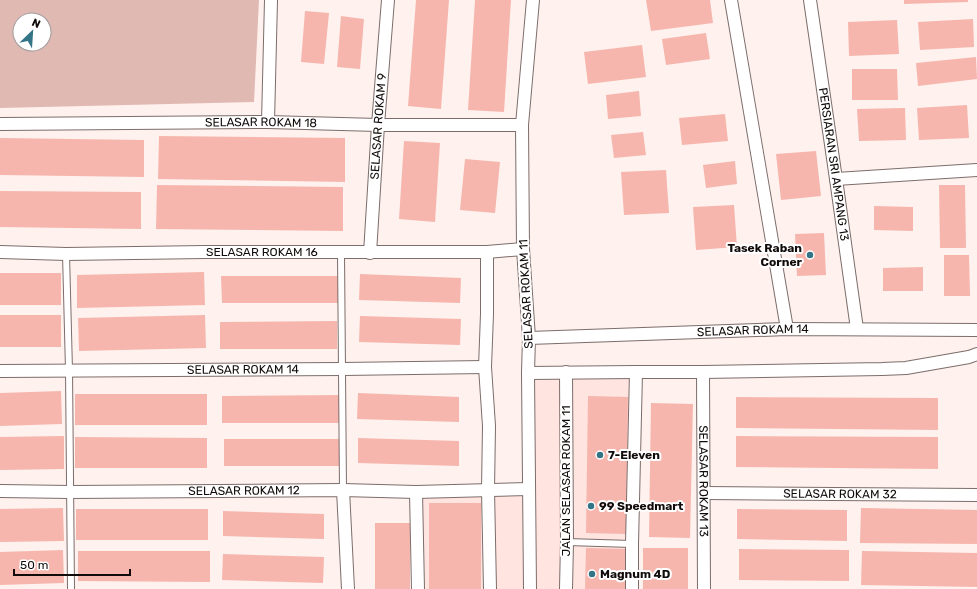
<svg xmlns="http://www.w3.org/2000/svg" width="977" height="589" font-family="Rubik,sans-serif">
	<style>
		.built { fill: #ffe4e0 }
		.green { fill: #e1b9b3; fill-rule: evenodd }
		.building { fill: #f6b6ad }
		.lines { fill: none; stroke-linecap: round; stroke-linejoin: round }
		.lane-casing { stroke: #7c6d6b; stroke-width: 8 }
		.street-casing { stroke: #7c6d6b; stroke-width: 14 }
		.lane { stroke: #fff; stroke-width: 6 }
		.street { stroke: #fff; stroke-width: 12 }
		.poi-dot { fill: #337487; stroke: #fff; stroke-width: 1.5 }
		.labels { text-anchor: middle; stroke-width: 4; stroke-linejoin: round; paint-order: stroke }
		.street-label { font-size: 12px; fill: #100b0a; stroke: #fff }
		.poi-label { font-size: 12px; font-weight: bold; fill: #100b0a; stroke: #fff; text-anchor: start }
	</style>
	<rect width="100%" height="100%" fill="#fff1ee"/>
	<path class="built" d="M528,371L635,378V589H418L417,491L529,489Z"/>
	<path class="green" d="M0,0H259L254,102L0,108ZM20,20H44V44H20Z"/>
	<path class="building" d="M416,0H449L441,109L408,106Z
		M475,0H511L504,112L468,110Z
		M646,0H710L713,23L651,31Z
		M904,0H968V2L904,4Z
		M305,11L329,13L324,64L301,62Z
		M341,16L364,19L360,69L337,67Z
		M973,19L974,47L920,50L918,22Z
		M897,20L899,54L849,56L848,22Z
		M706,33L710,59L666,65L662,39Z
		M642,45L646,77L588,84L584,52Z
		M976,57L977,79L918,86L916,63Z
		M852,69H897L898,100H852Z
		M639,91L641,116L608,119L606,95Z
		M967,105L969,138L919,140L917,108Z
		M905,108L906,140L859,141L857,109Z
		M725,114L728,141L682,145L679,118Z
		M643,132L646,155L614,158L611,135Z
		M159,136L345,138V182L158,179Z
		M0,138L144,140V177L0,175Z
		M404,141L440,143L435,222L399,219Z
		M816,151L821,196L781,200L776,154Z
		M465,159L500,162L495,213L460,210Z
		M735,161L737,184L706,188L703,165Z
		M666,170L669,213L624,215L621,172Z
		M157,185L343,187V231L156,229Z
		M939,185H965L966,248H940Z
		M0,191L141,192V229L0,227Z
		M734,205L737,247L696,250L693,207Z
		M874,206L913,207V231L874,230Z
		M824,233L826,275L797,276L795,234Z
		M944,255H969L970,296H944Z
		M923,267V291H883V268Z
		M204,272L205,305L77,308V275Z
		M0,273H61V305H0Z
		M360,274L461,278L460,303L359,300Z
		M221,276H338V303H222Z
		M0,315H61V347H0Z
		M205,315L206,348L79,351L78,318Z
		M360,316L461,319L460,345L359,342Z
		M337,321V349H220V322Z
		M61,391L62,424L0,426V393Z
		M358,393L459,397V422L357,419Z
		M75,394H207V425H75Z
		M339,395V423H222V396Z
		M588,396L628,397L626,534L586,533Z
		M736,397L938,398V430L736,428Z
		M651,403L693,404L690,538L649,537Z
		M64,436V469L0,470V437Z
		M736,436L938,437V469L736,467Z
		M75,437L207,438V468H75Z
		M358,438L459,441V466L358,463Z
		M224,439H341V466H224Z
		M429,503H481V589H429Z
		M63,508L64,541L0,542V509Z
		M861,508L977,510V544L860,543Z
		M76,509H208V540H76Z
		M737,509L847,510V541L737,539Z
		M223,511L324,514V539L223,536Z
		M375,523H410V589H375Z
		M586,548L629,549L628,589H585Z
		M643,548H688V589H643Z
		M739,549L849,550V581L739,580Z
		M63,550L64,583L0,585V552Z
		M78,551H210V582L78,581Z
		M862,551L977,553V587L861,585Z
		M223,554L324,557L323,583L222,580Z"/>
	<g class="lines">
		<defs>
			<path id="lane" d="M341,253L343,490
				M66,254L69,370L71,589
				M567,542L632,544"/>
			<g id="street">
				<path d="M731,0L787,329"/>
				<path id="s1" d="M810,0L836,179L857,329"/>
				<path d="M268,122L271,0"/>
				<path id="s2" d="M0,124L268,122L378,125H522"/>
				<path d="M836,179L977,170"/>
				<path id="s3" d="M0,252L66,254L205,252H487L523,249"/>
				<path d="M487,252V314L485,367L489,426L488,490L490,589"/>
				<path id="s4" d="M370,253L378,125L388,0"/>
				<path id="s5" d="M529,338L787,329L977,330"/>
				<path id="s6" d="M0,371L343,369L485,367"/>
				<path id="s7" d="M703,372L704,589"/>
				<path d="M528,373L636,372H703L882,369L906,368L969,357L977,354"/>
				<path d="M343,490L348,589"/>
				<path id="s8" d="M0,491L70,492L343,490L416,492L529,489"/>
				<path d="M416,492L418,589"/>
				<path id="s9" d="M704,493L977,495"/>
				<path d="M530,589L528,373L529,338L523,249L522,125L533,0"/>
				<path d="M566,589L567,542L566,372"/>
				<path d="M632,589V544L636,372"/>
			</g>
		</defs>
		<use href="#lane" class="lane-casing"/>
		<use href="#street" class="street-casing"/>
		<use href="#lane" class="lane"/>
		<use href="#street" class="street"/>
	</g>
	<g class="poi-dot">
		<circle cx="810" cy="255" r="4"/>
		<circle cx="600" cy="455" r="4"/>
		<circle cx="591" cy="506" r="4"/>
		<circle cx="592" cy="574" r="4"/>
	</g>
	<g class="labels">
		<g class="street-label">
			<text dy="4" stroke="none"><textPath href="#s2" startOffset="261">SELASAR ROKAM 18</textPath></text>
			<text dy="4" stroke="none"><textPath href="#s4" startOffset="127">SELASAR ROKAM 9</textPath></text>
			<text dy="4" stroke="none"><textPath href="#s1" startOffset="166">PERSIARAN SRI AMPANG 13</textPath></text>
			<text dy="4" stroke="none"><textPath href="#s3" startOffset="262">SELASAR ROKAM 16</textPath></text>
			<text transform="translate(526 294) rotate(-93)" y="4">SELASAR ROKAM 11</text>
			<text dy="4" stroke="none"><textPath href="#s5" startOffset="224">SELASAR ROKAM 14</textPath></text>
			<text dy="4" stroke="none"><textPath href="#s6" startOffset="243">SELASAR ROKAM 14</textPath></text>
			<text transform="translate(566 481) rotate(-90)" y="4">JALAN SELASAR ROKAM 11</text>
			<text dy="4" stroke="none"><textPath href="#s7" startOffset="109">SELASAR ROKAM 13</textPath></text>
			<text dy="4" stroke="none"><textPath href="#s8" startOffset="244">SELASAR ROKAM 12</textPath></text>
			<text dy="4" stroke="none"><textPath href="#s9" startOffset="136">SELASAR ROKAM 32</textPath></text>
		</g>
		<g class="poi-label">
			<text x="802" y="252" text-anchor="end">Tasek Raban<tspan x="802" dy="14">Corner</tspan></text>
			<text x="608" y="459">7-Eleven</text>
			<text x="599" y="510">99 Speedmart</text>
			<text x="600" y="578">Magnum 4D</text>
		</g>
	</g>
	<g transform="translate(32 32) rotate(25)"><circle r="19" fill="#ffffff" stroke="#9f9d9d"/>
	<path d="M0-3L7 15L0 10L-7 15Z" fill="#337487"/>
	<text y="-6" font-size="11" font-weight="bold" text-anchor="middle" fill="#100b0a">N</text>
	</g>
	<path d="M14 569v6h116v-6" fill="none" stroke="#100b0a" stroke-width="2"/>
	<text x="20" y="569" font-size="12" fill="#100b0a" stroke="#ffffff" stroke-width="3" paint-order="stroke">50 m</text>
</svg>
